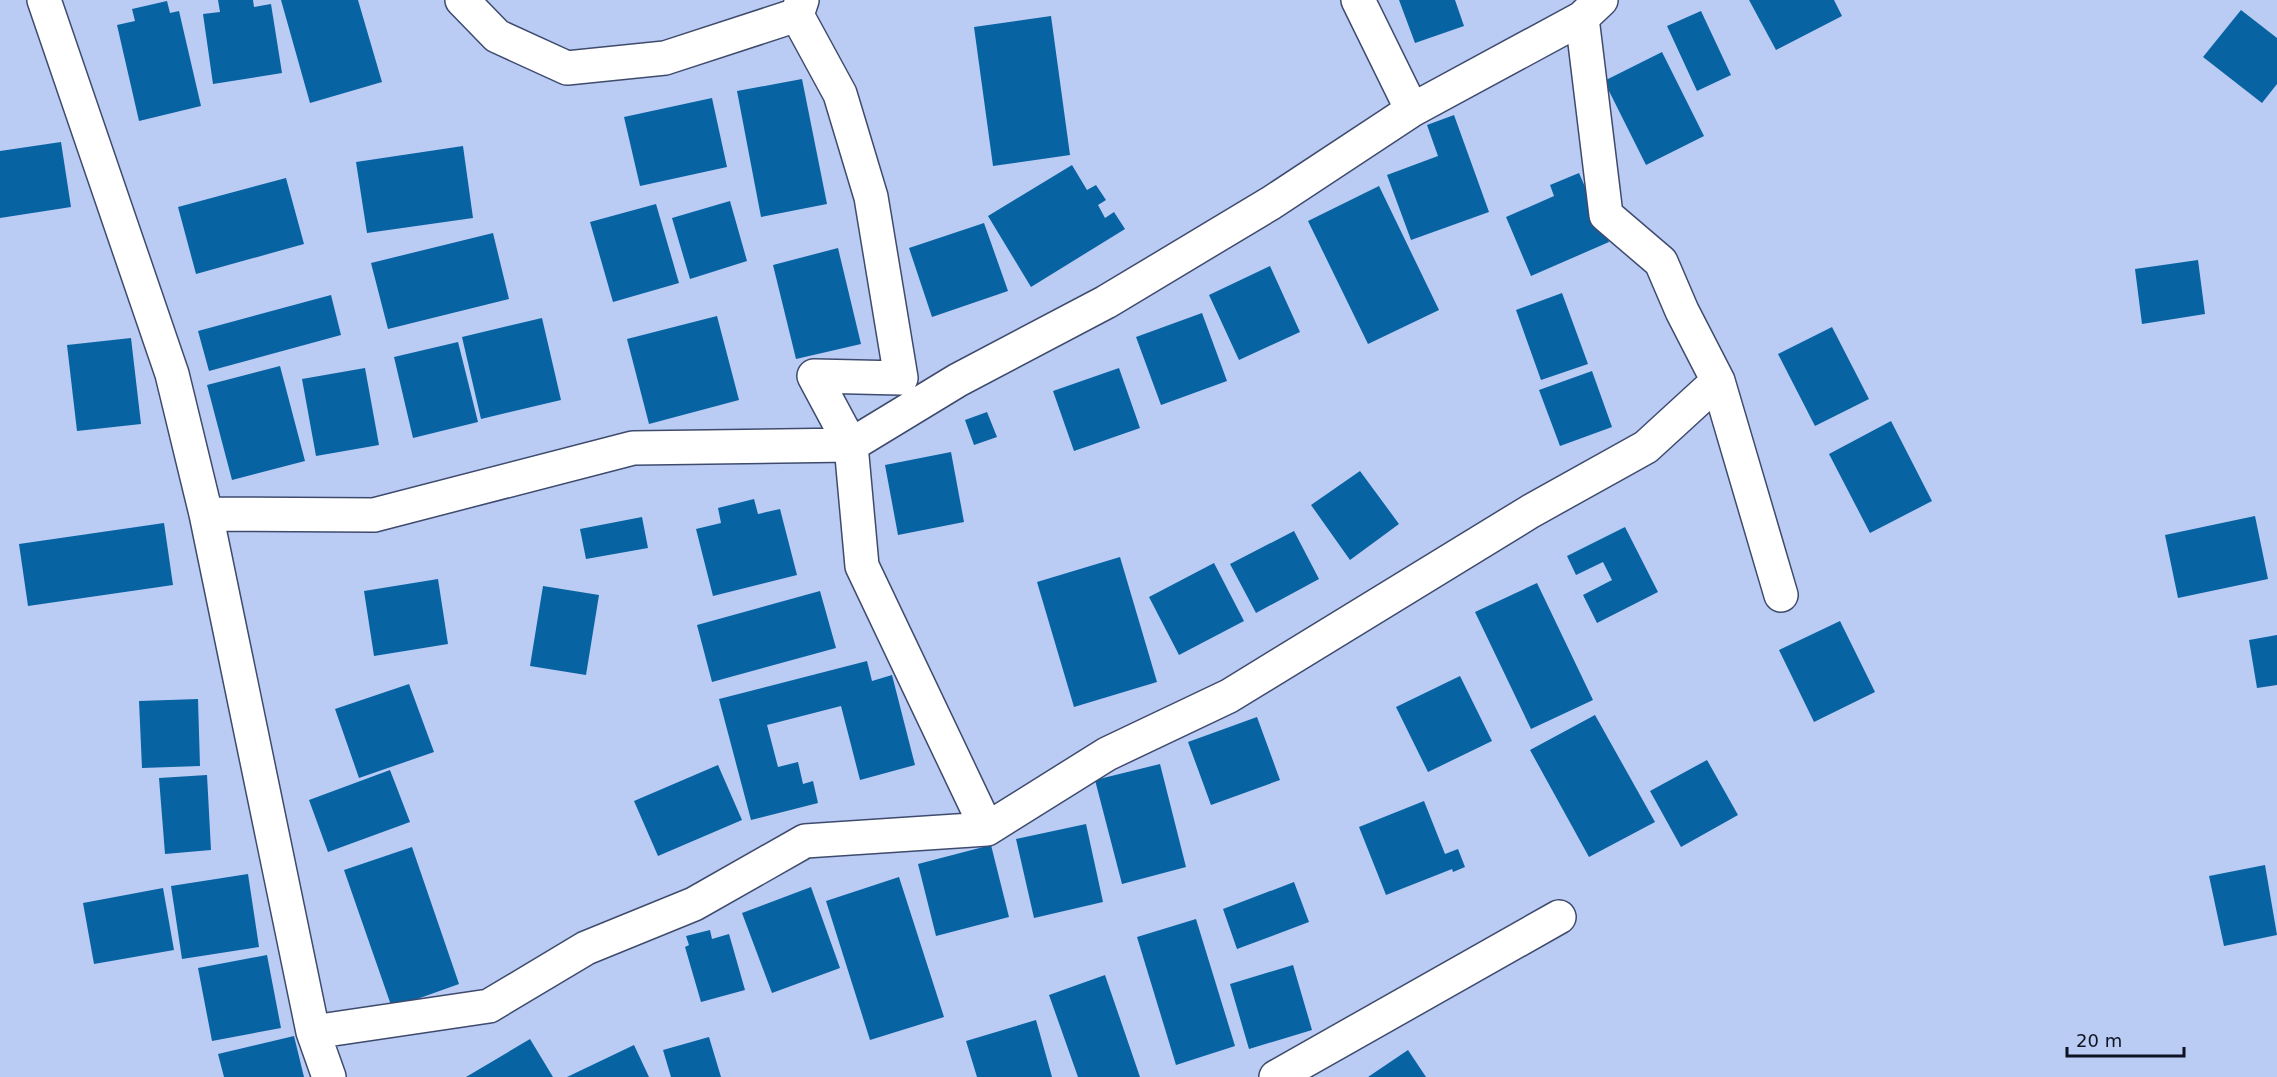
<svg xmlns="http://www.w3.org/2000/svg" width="2277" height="1077" font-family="'DejaVu Sans',sans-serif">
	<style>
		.building { fill: #0863a3 }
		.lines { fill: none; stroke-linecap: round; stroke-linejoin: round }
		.street-casing { stroke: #3e4b6d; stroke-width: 36 }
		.street { stroke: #fff; stroke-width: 33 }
	</style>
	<rect width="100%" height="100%" fill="#bacbf4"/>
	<path class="building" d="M218,0H253L254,7L271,4L282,73L213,84L203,14L220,12Z
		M281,0H358L382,82L310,103Z
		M1399,0H1455L1464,26L1415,43Z
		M1749,0H1834L1842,16L1776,50Z
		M167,1L170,13L179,11L201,106L139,121L117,25L135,21L132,9Z
		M2241,10L2277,38V84L2262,103L2203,57Z
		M1701,11L1731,75L1697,91L1667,26Z
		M1051,16L1070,155L993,166L974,27Z
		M1662,52L1704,136L1646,165L1604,81Z
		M802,79L827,204L761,217L737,91Z
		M712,98L727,167L640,186L624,117Z
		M1454,115L1489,212L1411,240L1387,175L1438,156L1427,125Z
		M61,142L71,207L0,218V151Z
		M463,146L473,218L367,233L356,162Z
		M1072,165L1087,190L1096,185L1106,200L1098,205L1105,218L1114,212L1125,229L1031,287L988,216Z
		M1579,173L1609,242L1531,276L1506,217L1554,196L1550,185Z
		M286,178L304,244L196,274L178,207Z
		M1379,186L1439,310L1368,344L1308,221Z
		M730,201L747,261L690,279L672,218Z
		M656,204L679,283L613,302L590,222Z
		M984,223L1008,291L932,317L909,248Z
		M493,233L509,299L388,329L371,263Z
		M838,248L861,344L796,359L773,265Z
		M2198,260L2205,314L2142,324L2135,269Z
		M1270,266L1300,332L1239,360L1209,295Z
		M1562,293L1588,364L1541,380L1516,310Z
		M331,295L341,335L209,371L198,331Z
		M1202,313L1227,381L1161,405L1136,337Z
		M717,316L739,400L649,424L627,339Z
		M542,318L561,400L481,419L462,337Z
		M1832,327L1869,399L1815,426L1778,354Z
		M131,338L141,424L77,431L67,345Z
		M458,342L478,422L413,438L394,357Z
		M280,366L305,461L232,480L207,385Z
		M365,368L379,445L316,456L302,379Z
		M1119,368L1140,428L1074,451L1053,391Z
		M1592,371L1612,427L1560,446L1539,390Z
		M987,412L997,437L974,445L965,420Z
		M1891,421L1932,501L1870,533L1829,454Z
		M951,452L964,522L898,535L885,465Z
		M1360,471L1399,524L1350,560L1311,505Z
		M754,499L758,514L780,509L797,575L713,596L696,529L721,523L718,508Z
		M2255,516L2268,579L2178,598L2165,535Z
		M642,517L648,548L586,559L580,529Z
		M164,523L173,585L28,606L19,544Z
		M1625,527L1658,592L1597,623L1583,595L1612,580L1603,562L1576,575L1567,556Z
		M1294,531L1319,579L1256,613L1230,564Z
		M1120,557L1157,682L1074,707L1037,582Z
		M1214,563L1244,621L1179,655L1149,597Z
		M438,579L448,644L374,656L364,591Z
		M1537,583L1593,700L1531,729L1475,612Z
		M543,586L599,595L586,675L530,666Z
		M820,591L836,648L712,682L697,625Z
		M1840,621L1875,692L1814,722L1779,650Z
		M2277,635V685L2257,688L2249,640Z
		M867,661L872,681L892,675L915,765L860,780L841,706L767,725L778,767L798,762L803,784L813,781L818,803L751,820L719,699Z
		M1460,676L1492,741L1428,772L1396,707Z
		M409,684L434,752L359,778L335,709Z
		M198,699L200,766L142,768L139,701Z
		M1595,715L1655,822L1589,857L1530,750Z
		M1257,717L1280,780L1211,805L1188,742Z
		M1707,760L1738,815L1681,847L1650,791Z
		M1160,764L1186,867L1122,884L1095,780Z
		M718,765L742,820L658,856L634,801Z
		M390,770L410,822L328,852L309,800Z
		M207,775L211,850L165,854L159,778Z
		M1424,801L1445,854L1458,849L1465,867L1453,872L1452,869L1386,895L1359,827Z
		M1086,824L1103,902L1034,918L1016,839Z
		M991,845L1009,917L936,936L918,864Z
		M412,847L459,984L392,1008L344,870Z
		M2265,865L2277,935L2224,946L2209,876Z
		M248,874L259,947L182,959L171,886Z
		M899,877L944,1017L870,1040L826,901Z
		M1294,882L1309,922L1237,949L1223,909Z
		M811,887L840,968L772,993L742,913Z
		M163,888L174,950L94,964L83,903Z
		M1196,919L1235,1046L1176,1065L1137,937Z
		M710,930L712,939L729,934L745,990L701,1002L685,947L689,945L686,936Z
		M267,955L281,1028L212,1041L198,968Z
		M1293,965L1312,1030L1249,1049L1230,984Z
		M1105,975L1140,1077H1078L1049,995Z
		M1036,1020L1052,1077H977L966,1041Z
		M294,1036L304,1077H224L218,1054Z
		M709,1037L721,1077H671L663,1050Z
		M530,1039L553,1077H466Z
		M634,1045L649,1077H567Z
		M1408,1050L1426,1077H1368Z"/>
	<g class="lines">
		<defs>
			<path id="street" d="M44,0L172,374L206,514L313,1032L329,1077
				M462,0L497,36L567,68L665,58L797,15
				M802,0L797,15L840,94L871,197L901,378L814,376L851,445L862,566L987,829
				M1358,0L1412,110
				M1582,18L1606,215L1661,262L1682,311L1718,381L1781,595
				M206,514L374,515L633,448L851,445L958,380L1106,302L1271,203L1412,110L1582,18L1601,0
				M313,1032L489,1006L586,948L694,904L805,841L987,829L1107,754L1229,696L1531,511L1646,447L1718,381
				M1276,1077L1559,917"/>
		</defs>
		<use href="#street" class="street-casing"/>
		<use href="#street" class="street"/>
	</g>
	<path d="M2067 1047v9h117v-9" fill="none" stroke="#0e1321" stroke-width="3"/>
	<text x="2076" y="1047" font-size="18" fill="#0e1321" stroke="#bacbf4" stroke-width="4.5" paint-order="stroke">20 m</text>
</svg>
